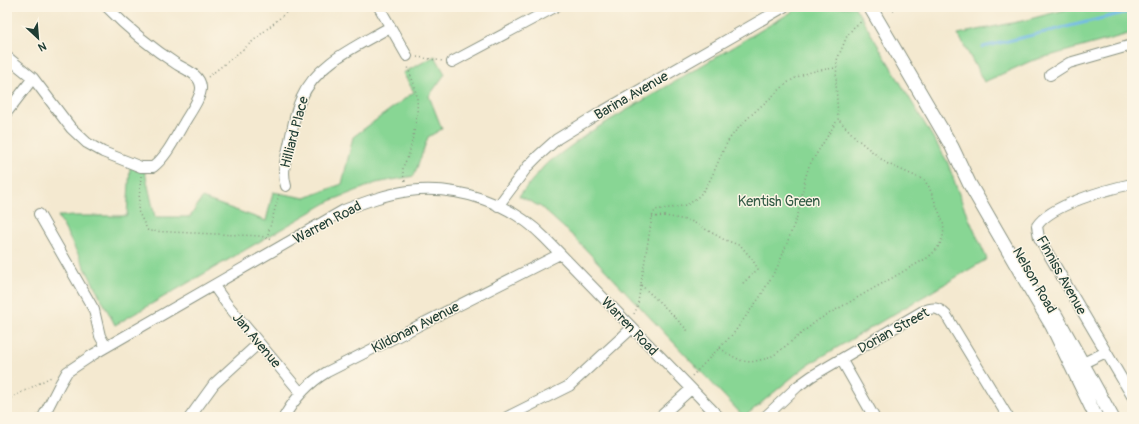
<svg xmlns="http://www.w3.org/2000/svg" width="1139" height="424" font-family="Pangolin,sans-serif">
	<style>
		.green { fill: #88d694; stroke: #548a64 }
		.lines { fill: none; stroke-linecap: round; stroke-linejoin: round }
		.stream { stroke: #72baea; stroke-width: 3 }
		.minor-casing { stroke: #8a9382; stroke-width: 12 }
		.major-casing { stroke: #8a9382; stroke-width: 15 }
		.path { stroke: #8a9382; stroke-width: 1.5; stroke-dasharray: 1 3; stroke-linecap: butt }
		.minor { stroke: #fff; stroke-width: 10 }
		.major { stroke: #fff; stroke-width: 13 }
		.labels { text-anchor: middle; stroke-width: 3; stroke-linejoin: round; paint-order: stroke }
		.street-label { font-size: 14px; fill: #1f3d34; stroke: #fcf5e5 }
		.park-label { font-size: 14px; fill: #345c47; stroke: #fcf5e5 }
	</style>
	<rect width="100%" height="100%" fill="#fcf5e5"/>
	<filter id="ink" filterUnits="userSpaceOnUse"><feTurbulence type="fractalNoise" baseFrequency=".025" numOctaves="2"/><feDisplacementMap in="SourceGraphic" scale="8" xChannelSelector="R" yChannelSelector="G"/><feConvolveMatrix kernelMatrix="1 2 1 2 8 2 1 2 1" color-interpolation-filters="sRGB"/></filter>
	<filter id="wash" filterUnits="userSpaceOnUse"><feTurbulence type="fractalNoise" baseFrequency=".012" numOctaves="4" result="noise"/><feDisplacementMap in="SourceGraphic" scale="16" xChannelSelector="R" yChannelSelector="G"/><feGaussianBlur stdDeviation="0.9" result="paint"/><feColorMatrix in="noise" values="0 0 0 0 0 0 0 0 0 0 0 0 0 0 0 0 0 1.4 0 .05"/><feComposite in="paint" operator="in"/></filter>
	<g filter="url(#wash)">
		<rect width="100%" height="100%" fill="#f4e9d0"/>
		<path class="green" d="M800,7H855L947,161L963,205L987,259L806,366L744,417L574,237L541,207L519,196L545,165L590,132Z
			M1076,7H1132V33L1031,61L984,82L958,34L1022,21Z
			M435,56L445,74L429,96L442,129L428,137L414,176L376,183L330,201L115,325L58,216H127L130,167L145,172L155,217H190L202,198L266,221L273,192L305,198L342,184L353,137L414,92L403,73Z"/>
		<g class="lines">
			<path class="stream" d="M983,47L1132,11"/>
		</g>
	</g>
	<g filter="url(#ink)">
		<g class="lines">
			<defs>
				<path id="minor" d="M379,7L407,56
					M7,57L33,78L71,128L87,143L103,152L141,167H153C167,156 175,138 184,123C189,114 202,97 201,87C200,75 187,70 178,65C150,47 130,31 107,7
					M452,62L555,7
					M1050,75L1069,63L1132,45
					M7,112L33,78
					M1132,184C1108,189 1050,205 1037,226L1039,238L1132,396
					M286,186C281,171 287,155 290,140C293,127 295,112 301,99C317,62 358,46 390,27
					M498,206L528,166L538,156L557,139L598,114L784,7
					M39,214L94,310L100,336L106,347
					M214,286L226,303L301,393
					M841,359L874,417
					M1077,366L1106,352
					M43,417L60,384L67,372L94,354L344,210C365,202 386,194 409,191C458,185 511,203 545,238L719,417
					M190,417L214,384L259,343
					M284,417C295,398 308,383 327,372L560,254
					M507,417L569,386L632,328
					M660,417L691,389
					M765,417L798,386L812,376L923,311C933,307 938,307 946,315L1008,417"/>
				<path id="major" d="M870,7L952,147L969,183L1036,299L1052,326L1096,417
					M1055,314L1112,417"/>
			</defs>
			<use href="#minor" class="minor-casing"/>
			<use href="#major" class="major-casing"/>
			<path class="path" d="M893,10L898,7
				M417,57L443,61
				M208,77L246,47L288,11L296,7
				M141,176L138,211L148,231L261,236L272,240
				M405,181C399,164 407,164 410,150C414,131 420,110 416,92C415,82 409,75 408,65
				M652,217L665,216L691,221L723,239L741,246L752,259L758,269L742,284
				M267,238L279,194
				M641,285L669,311L689,332
				M634,314L637,308L652,217L655,210C666,208 678,208 688,204C714,191 716,154 734,133C749,115 770,99 787,83C804,72 817,70 836,68
				M720,348L730,355L742,361L751,362L769,358L777,353L818,320L927,258C939,249 946,238 943,222L929,187L924,180L886,163L857,139L838,119
				M692,376L733,334L760,297L779,264L798,214L805,179L809,166L838,119L836,82L837,60L847,36L854,27L862,21
				M7,400L53,376"/>
			<use href="#minor" class="minor"/>
			<use href="#major" class="major"/>
		</g>
	</g>
	<g class="labels">
		<g class="street-label">
			<text transform="translate(631 95) rotate(-30)" y="5">Barina Avenue</text>
			<text transform="translate(294 132) rotate(-75)" y="5">Hilliard Place</text>
			<text transform="translate(327 222) rotate(-28)" y="5">Warren Road</text>
			<text transform="translate(1062 275) rotate(61)" y="5">Finniss Avenue</text>
			<text transform="translate(1035 280) rotate(60)" y="5">Nelson Road</text>
			<text transform="translate(630 326) rotate(46)" y="5">Warren Road</text>
			<text transform="translate(415 327) rotate(-27)" y="5">Kildonan Avenue</text>
			<text transform="translate(893 330) rotate(-29)" y="5">Dorian Street</text>
			<text transform="translate(257 340) rotate(50)" y="5">Jan Avenue</text>
		</g>
		<g class="park-label">
			<text x="779" y="206">Kentish Green</text>
		</g>
	</g>
	<rect width="1139" height="424" fill="none" stroke="#fcf5e5" stroke-width="24"/>
	<g transform="translate(38 38) rotate(154)" stroke="#fcf5e5" stroke-width="3" paint-order="stroke">
	<path d="M0-3L7 15L0 10L-7 15Z" fill="#1f3d34"/>
	<text y="-6" font-size="11" font-weight="bold" text-anchor="middle" fill="#1f3d34">N</text>
	</g>
</svg>
